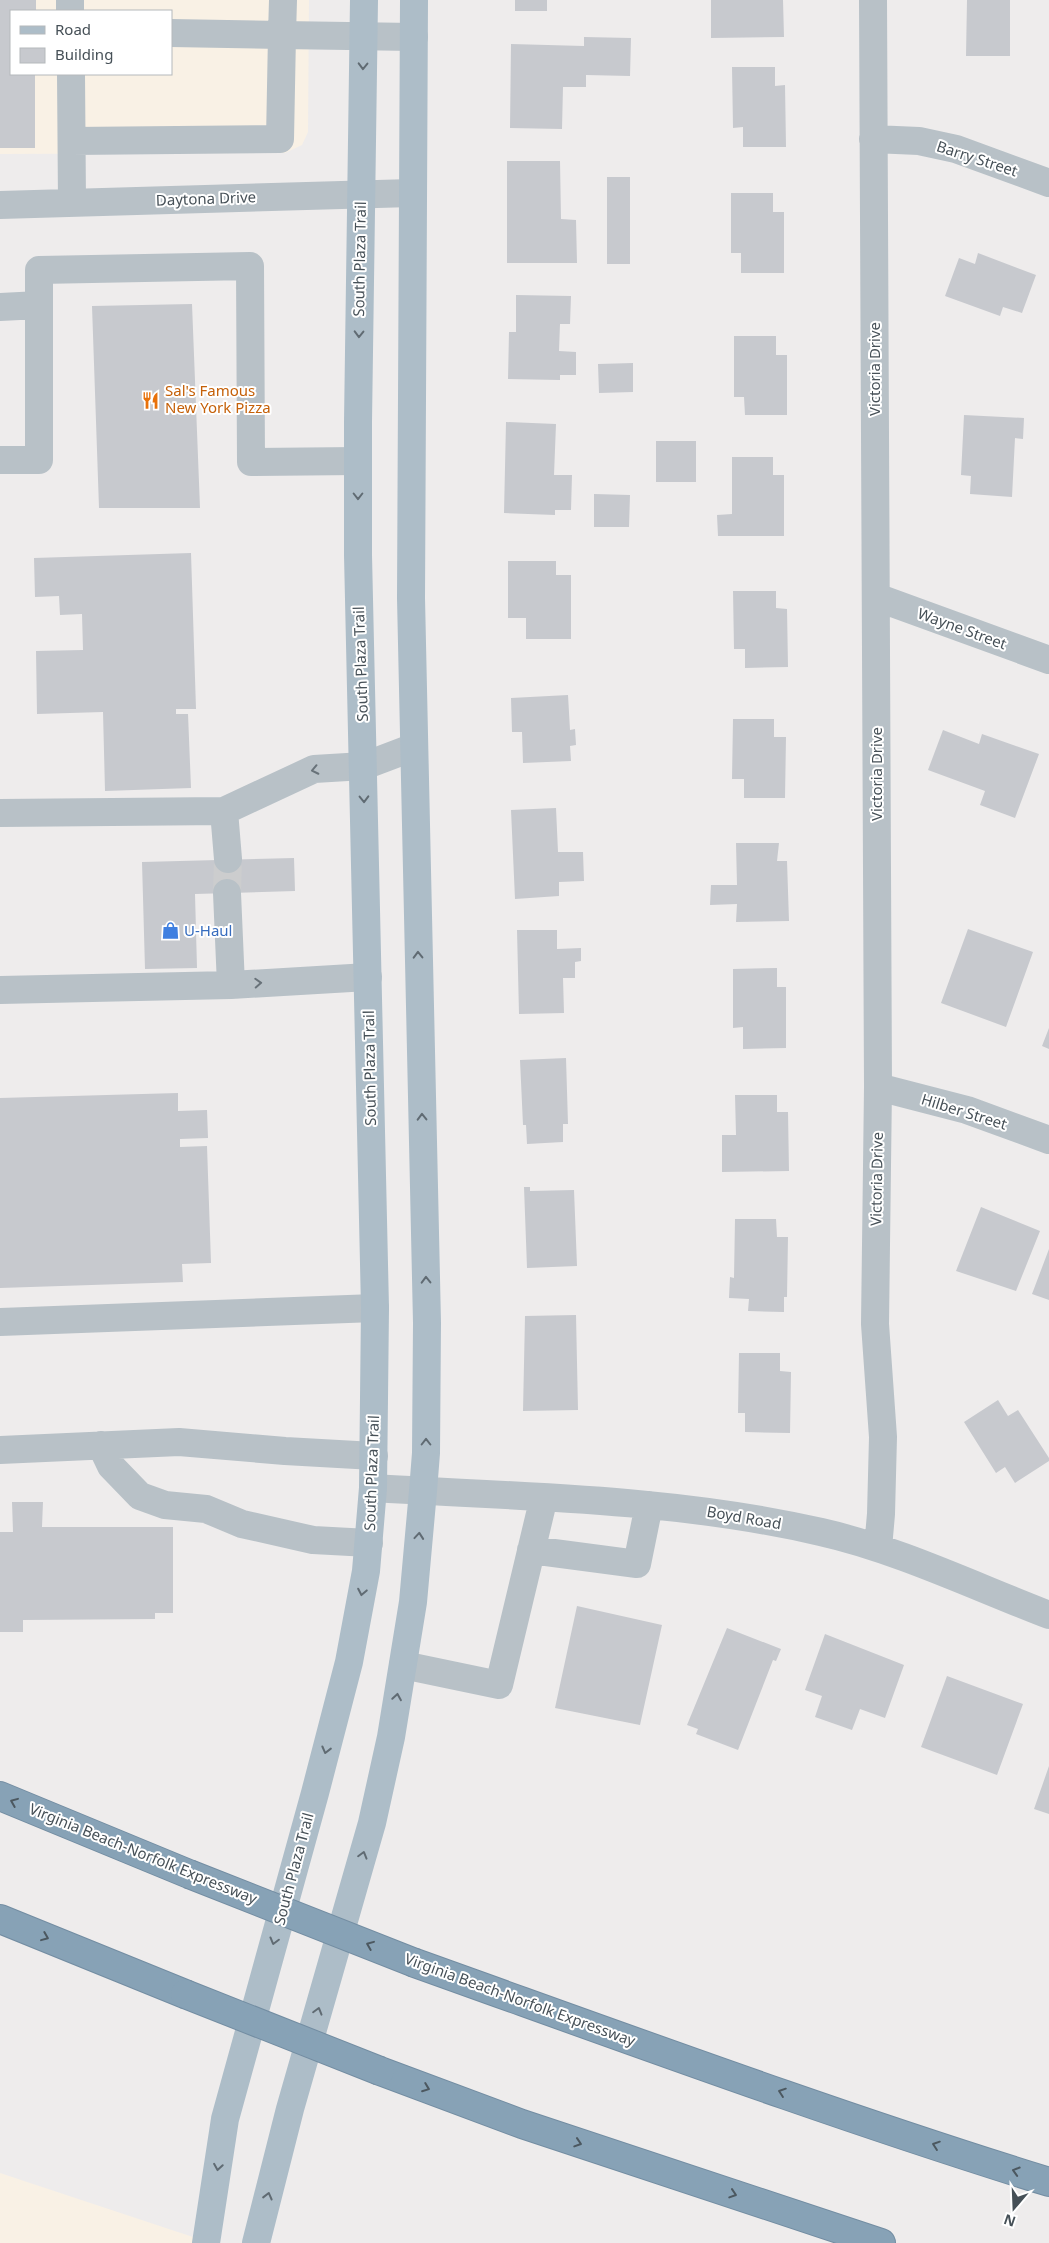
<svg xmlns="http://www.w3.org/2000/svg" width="1049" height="2243" font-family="'Noto Sans',sans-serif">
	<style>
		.commercial { fill: #f9f1e5; fill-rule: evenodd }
		.building { fill: #c7c9ce }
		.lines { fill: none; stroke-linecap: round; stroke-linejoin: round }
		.minor-tunnel { stroke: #cccdce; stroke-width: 28; stroke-dasharray: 28 14; stroke-linecap: butt }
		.highway-casing { stroke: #738da2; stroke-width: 30 }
		.minor { stroke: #b8c1c7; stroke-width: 28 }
		.major { stroke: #adbdc8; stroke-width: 28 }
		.highway { stroke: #87a2b6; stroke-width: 28 }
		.highway-bridge-casing { stroke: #738da2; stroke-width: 30; stroke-linecap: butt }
		.highway-bridge { stroke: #87a2b6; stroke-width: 28 }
		.oneway { stroke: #606b73 }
		.oneway2 { stroke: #687279 }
		.oneway3 { stroke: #4c5860 }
		.labels { text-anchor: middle; stroke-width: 4; stroke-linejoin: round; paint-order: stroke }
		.street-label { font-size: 15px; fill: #465057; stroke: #fff }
		.food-label { font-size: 15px; fill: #c56008; stroke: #fff; text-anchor: start }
		.shop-label { font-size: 15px; fill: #366cbe; stroke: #fff; text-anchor: start }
	</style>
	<rect width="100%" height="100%" fill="#eeecec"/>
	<path class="commercial" d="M0,0H309L308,132L302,145L285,153L0,154ZM11,11H171V74H11Z
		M0,2173L211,2243H0Z"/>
	<path class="building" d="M0,0H36V11H11V74H35V148H0Z
		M515,0H547V11H515Z
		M711,0H783L784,37L711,38Z
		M967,0H1010V56H966Z
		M584,37L631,38L630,76L586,75V87H563L562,129L510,128L511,44L584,46Z
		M732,67H775V86L785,85L786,147H743V127L733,128Z
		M507,161H560L561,219L576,220L577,263H507Z
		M607,177H630V264H607Z
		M731,193H773V212H784V273H741V253H731Z
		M978,253L1036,275L1022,313L1003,307L1000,316L945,296L959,258L975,264Z
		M516,295L571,296L570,324H560L559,351L576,352V375H560V380L508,379L509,332H516Z
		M192,304L200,508H99L92,306Z
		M734,336H776V355H787V415H745L744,397H734Z
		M633,363V392L599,393L598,364Z
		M964,415L1024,418L1023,439L1015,438L1012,497L970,494L971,476L961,475Z
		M506,422L556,424L554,475H572L571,510H555V515L504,513Z
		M656,441H696V482H656Z
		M732,457H773V475H784V536H718L717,515L732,514Z
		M594,494L630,495L629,527H594Z
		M191,553L196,709H176V714H188L191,788L105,791L103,712L37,714L36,651L83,650L82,614L60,615L59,596L35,597L34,558Z
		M508,561H556V575H571V639H526V618H508Z
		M733,591H776V608L787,609L788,667L745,668V649H734Z
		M568,695L570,730L575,729L576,745L570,746L571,761L523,763L522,732H512L511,698Z
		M733,719H774V737H786L785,798H744V779H732Z
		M943,730L979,744L982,734L1039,754L1015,818L980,805L985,791L928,770Z
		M556,808L558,852H583L584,881L559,882V896L515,899L511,810Z
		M736,843H779L777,861H787L789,921L736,922L737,904L710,905L711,885H737Z
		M294,858L295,891L195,894L197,968L145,969L142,862Z
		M968,929L1033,952L1006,1027L941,1003Z
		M517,930H557V949L581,948V961L575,962V978H563L564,1013L519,1014Z
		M777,968V987H786V1048L743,1049V1027L733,1028V969Z
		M1049,1028V1049L1042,1046Z
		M566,1058L568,1124H563V1142L527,1144L526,1125H523L520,1060Z
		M178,1093V1111L207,1110L208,1138L180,1139V1147L207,1146L211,1263L182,1264L183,1282L0,1288V1098Z
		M735,1095H777V1112H788L789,1171L722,1172V1135H736Z
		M524,1187H530V1191L574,1190L577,1266L527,1268Z
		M981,1207L1040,1231L1016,1291L956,1271Z
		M735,1219H776L777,1237H788L787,1297H784V1312L748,1311L749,1299L729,1298L730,1277L734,1278Z
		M1049,1249V1300L1032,1294Z
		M576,1315L578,1410L523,1411L525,1316Z
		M739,1353H780V1371L791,1372L790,1433L745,1432V1413H738Z
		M998,1400L1008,1416L1018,1410L1049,1458V1461L1015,1483L1005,1467L996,1473L964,1422Z
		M12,1502H43L42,1527H173V1613H155V1619L23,1620V1632H0V1532H13Z
		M577,1606L662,1625L640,1725L555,1708Z
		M727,1628L781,1649L776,1661L773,1660L738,1750L696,1734L698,1729L687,1725Z
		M825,1634L904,1665L885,1718L860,1709L852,1730L815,1717L822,1696L805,1690Z
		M947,1676L1023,1704L997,1775L921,1747Z
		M1049,1766V1814L1034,1809Z"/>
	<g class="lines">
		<path class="minor-tunnel" d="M227,893L228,859"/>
		<defs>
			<path id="highway" d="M0,1796L189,1874
				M0,1919L185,1994
				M415,1963C625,2038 836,2116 1049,2182
				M380,2071L522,2124L881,2243"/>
		</defs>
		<use href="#highway" class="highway-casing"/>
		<path class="minor" d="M70,0V11
			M873,0L878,1087L875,1324L883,1437L881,1514L878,1548
			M171,33L282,35L283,0
			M71,74L72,203
			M873,139L919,141L956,149L1049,183
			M72,141L280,139L282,35L414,37
			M0,205L412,193
			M0,307L39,305
			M0,460H39V270L250,266L251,462L358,461
			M876,597L1049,660
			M0,813L224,811
			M228,859L224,811L314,769L364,766L414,747
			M227,893L231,985L368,977
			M0,990L231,985
			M878,1087L967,1110L1049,1140
			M0,1322L375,1308
			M101,1445L111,1466L140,1496L165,1505L206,1509L242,1524L313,1540L369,1543
			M0,1450L179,1442L285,1451L374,1456
			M373,1488C523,1497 674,1498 821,1532C897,1549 976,1587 1049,1615
			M531,1550L637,1564L649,1505
			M403,1665L499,1685L544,1497"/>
		<path class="major" d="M206,2243L225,2119L315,1793L349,1662L366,1571L373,1488L375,1308L358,555V422L364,0
			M256,2243L290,2109L372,1823L391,1737L413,1602L423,1491L426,1453L427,1323L411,598L414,0"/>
		<use href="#highway" class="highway"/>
		<defs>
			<path id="highway-bridge" d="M189,1874L415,1963
				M185,1994L380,2071"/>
		</defs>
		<use href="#highway-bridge" class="highway-bridge-casing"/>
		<use href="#highway-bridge" class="highway-bridge"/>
	</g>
	<defs><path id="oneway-chevron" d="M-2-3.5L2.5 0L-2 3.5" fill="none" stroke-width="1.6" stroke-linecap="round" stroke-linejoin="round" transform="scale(1.25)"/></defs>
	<g class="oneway">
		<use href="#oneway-chevron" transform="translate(363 66) rotate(91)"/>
		<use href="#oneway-chevron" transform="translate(359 334) rotate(91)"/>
		<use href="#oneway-chevron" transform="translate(358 496) rotate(90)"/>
		<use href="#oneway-chevron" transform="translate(364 799) rotate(89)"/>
		<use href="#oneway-chevron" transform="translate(418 955) rotate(-91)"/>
		<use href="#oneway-chevron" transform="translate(422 1117) rotate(-91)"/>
		<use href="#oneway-chevron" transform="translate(426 1280) rotate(-91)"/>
		<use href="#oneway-chevron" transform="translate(426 1442) rotate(-90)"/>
		<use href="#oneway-chevron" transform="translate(419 1536) rotate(-85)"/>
		<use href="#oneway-chevron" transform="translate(362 1592) rotate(101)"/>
		<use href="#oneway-chevron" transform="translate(397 1697) rotate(-81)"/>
		<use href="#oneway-chevron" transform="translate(326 1750) rotate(104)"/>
		<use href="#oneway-chevron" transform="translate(363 1855) rotate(-74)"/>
		<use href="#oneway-chevron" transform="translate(274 1941) rotate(105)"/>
		<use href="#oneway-chevron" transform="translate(318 2011) rotate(-74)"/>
		<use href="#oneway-chevron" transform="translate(218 2167) rotate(99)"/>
		<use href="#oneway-chevron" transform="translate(268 2196) rotate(-76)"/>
	</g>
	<g class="oneway2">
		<use href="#oneway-chevron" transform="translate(315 770) rotate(168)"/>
		<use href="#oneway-chevron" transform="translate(258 983) rotate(-3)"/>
	</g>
	<g class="oneway3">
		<use href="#oneway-chevron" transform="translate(14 1802) rotate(-158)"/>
		<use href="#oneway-chevron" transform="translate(45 1937) rotate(22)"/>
		<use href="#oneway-chevron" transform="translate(370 1945) rotate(-158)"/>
		<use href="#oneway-chevron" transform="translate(426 2088) rotate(21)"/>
		<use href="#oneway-chevron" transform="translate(782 2092) rotate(-161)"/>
		<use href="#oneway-chevron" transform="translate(578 2143) rotate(18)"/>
		<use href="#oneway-chevron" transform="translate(936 2145) rotate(-161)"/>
		<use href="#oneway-chevron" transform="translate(1016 2171) rotate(-163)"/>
		<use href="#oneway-chevron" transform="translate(733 2194) rotate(18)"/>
	</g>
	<defs>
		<symbol id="restaurant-bare" viewBox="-9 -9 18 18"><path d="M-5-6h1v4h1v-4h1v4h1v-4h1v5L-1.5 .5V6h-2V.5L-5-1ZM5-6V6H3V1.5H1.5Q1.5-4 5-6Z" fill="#e8710a" stroke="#fff" stroke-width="2.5" paint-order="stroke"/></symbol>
		<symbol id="shop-bare" viewBox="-9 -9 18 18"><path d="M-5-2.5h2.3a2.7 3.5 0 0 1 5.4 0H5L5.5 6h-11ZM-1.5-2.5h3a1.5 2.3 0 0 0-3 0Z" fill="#3f7fe0" stroke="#fff" stroke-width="2.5" paint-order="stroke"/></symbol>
	</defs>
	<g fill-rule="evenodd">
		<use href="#restaurant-bare" x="138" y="388" width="25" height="25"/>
		<use href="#shop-bare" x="158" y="918" width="25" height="25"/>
	</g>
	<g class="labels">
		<g class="street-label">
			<text transform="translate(977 159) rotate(18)" y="5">Barry Street</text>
			<text transform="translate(206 199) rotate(-2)" y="5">Daytona Drive</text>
			<text transform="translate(360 259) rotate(-89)" y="5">South Plaza Trail</text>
			<text transform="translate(875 369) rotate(-90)" y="5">Victoria Drive</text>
			<text transform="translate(962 629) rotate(20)" y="5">Wayne Street</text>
			<text transform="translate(361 664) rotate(-92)" y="5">South Plaza Trail</text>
			<text transform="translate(877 774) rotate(-90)" y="5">Victoria Drive</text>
			<text transform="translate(370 1068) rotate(-91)" y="5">South Plaza Trail</text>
			<text transform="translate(964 1112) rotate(17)" y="5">Hilber Street</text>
			<text transform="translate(877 1179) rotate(-89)" y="5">Victoria Drive</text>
			<text transform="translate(372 1473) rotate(-88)" y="5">South Plaza Trail</text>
			<text transform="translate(744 1518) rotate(10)" y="5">Boyd Road</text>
			<text transform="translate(143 1854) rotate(22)" y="5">Virginia Beach-Norfolk Expressway</text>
			<text transform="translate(294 1869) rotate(-75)" y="5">South Plaza Trail</text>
			<text transform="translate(520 2000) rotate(20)" y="5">Virginia Beach-Norfolk Expressway</text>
		</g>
		<g class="food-label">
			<text x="165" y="396">Sal's Famous<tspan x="165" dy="17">New York Pizza</tspan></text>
		</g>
		<g class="shop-label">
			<text x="184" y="936">U-Haul</text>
		</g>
	</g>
	<rect x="10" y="10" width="162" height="65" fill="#ffffff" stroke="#b5b9bc"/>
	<rect x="20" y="26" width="25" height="8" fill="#adbdc8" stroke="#b5b9bc"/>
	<text x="55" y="35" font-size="15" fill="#465057">Road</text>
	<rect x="20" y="48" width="25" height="15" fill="#c7c9ce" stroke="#b5b9bc"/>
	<text x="55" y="60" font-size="15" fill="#465057">Building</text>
	<g transform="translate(1014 2208) rotate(199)" stroke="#ffffff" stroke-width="4" paint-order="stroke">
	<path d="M0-4L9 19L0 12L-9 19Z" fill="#465057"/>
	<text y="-8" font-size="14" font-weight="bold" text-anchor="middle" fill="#465057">N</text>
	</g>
</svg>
